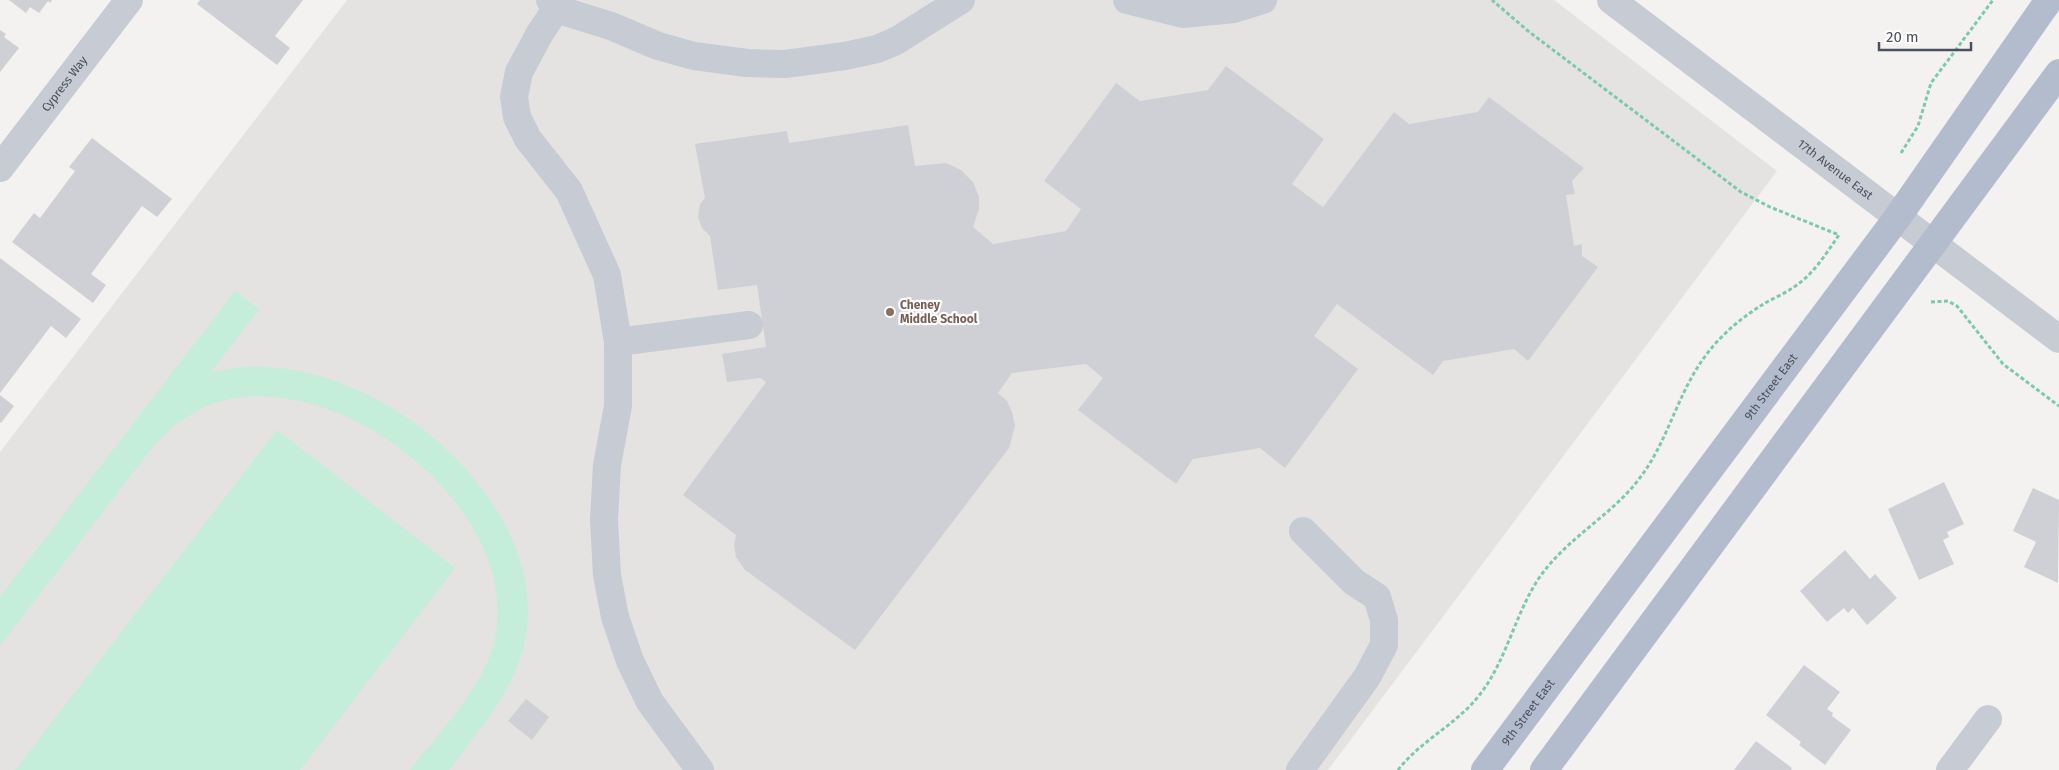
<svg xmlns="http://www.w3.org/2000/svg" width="2059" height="770" font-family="'Fira Sans',sans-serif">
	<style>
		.education { fill: #e4e3e2 }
		.green { fill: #c4edda }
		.building { fill: #cfd0d5 }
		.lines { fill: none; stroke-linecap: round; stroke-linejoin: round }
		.path { stroke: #7ec8b0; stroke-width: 3; stroke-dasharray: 4 2.5; stroke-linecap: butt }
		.minor { stroke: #c6cbd4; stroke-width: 28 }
		.major { stroke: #b3bccd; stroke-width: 28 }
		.education-dot { fill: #8d6e63; stroke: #fff; stroke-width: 2 }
		.labels { text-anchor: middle; stroke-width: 4.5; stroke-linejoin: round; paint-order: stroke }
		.street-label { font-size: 12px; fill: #4a515d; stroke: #fff }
		.education-label { font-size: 12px; font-weight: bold; fill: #785e54; stroke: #fff; text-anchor: start }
	</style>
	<rect width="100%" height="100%" fill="#f3f2f1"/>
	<path class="education" d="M347,0H1554L1777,171L1328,770H0V452Z"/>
	<path class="green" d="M235,291L259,309L210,373C346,334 542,482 527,627C521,684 482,726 449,770H410C439,732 486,685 495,638C521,511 349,375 230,399C199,405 173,424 152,448L0,646V597Z
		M277,430L455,568L300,770H15Z"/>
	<path class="building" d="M9,0H52L50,3L48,1L39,13L30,7L26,13Z
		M200,0H303L275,36L290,48L277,65L197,4Z
		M0,30L6,34L4,37L19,48L0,72Z
		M1226,66L1324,139L1292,184L1323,207L1394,112L1409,124L1478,112L1489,97L1584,168L1572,181L1575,194L1566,195L1574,246L1582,244V256L1598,267L1528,361L1514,349L1443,361L1433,375L1337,304L1314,336L1358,369L1285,468L1260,448L1193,459L1176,484L1078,410L1103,378L1086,364L1012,373L998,393L1007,401L1012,412L1015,426L1009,448L855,650L745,570L736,557L734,545L736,535L683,495L766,382L760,378L727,382L722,354L766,347L757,285L718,290L710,236L702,228L698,217L700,204L705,198L695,144L787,131L789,143L908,125L915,166L946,163L961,170L973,182L979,197V209L973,227L993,244L1066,231L1081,209L1044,181L1116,83L1140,101L1208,90Z
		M92,138L172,199L157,217L142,206L91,274L106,285L93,303L12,242L34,213L40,218L75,171L69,167Z
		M0,258L81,319L66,338L51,326L0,393Z
		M0,395L14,406L1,423L0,422Z
		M1944,482L1964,524L1947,532L1949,537L1943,540L1954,564L1919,580L1888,509Z
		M2033,488L2059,500L2058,583L2024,567L2036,542L2013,531Z
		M1845,550L1870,579L1875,574L1897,598L1867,625L1853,608L1848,613L1844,608L1827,622L1800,591Z
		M1804,665L1840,692L1827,709L1833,713L1832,716L1851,730L1825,765L1799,745L1801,742L1766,715Z
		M526,699L549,717L532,740L508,721Z
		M1756,741L1792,768L1791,770H1734Z"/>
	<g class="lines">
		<path class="path" d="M1901,153L1918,126L1931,83L1993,0
			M1931,302L1948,301L1957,306L2003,364L2059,406
			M1398,770C1421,740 1458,724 1481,693C1509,656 1517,605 1545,570C1573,534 1616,512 1642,475C1669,438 1678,392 1706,355C1721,335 1741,318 1762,305C1773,298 1787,293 1798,284C1815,272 1827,252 1839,235L1770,207L1741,192L1528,31L1492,0"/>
		<g class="minor">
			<path d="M550,0L556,9L540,33L519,72L514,97L517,117L528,139L569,191L607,275L618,342V406L607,465L604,520L607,575L615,617L630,661L650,702L700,770"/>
			<path d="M1127,0L1183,14L1234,9L1263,0"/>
			<path id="s1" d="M1611,0L2059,339"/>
			<path d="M556,9L611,26L658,46L694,56L747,63L785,64L845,56L877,49L896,41L961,0"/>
			<path id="s2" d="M0,168L129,0"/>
			<path d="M618,342L749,325"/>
			<path d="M1300,770L1367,677L1384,645V620L1377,597L1354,582L1303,531"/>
			<path d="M1950,770L1988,719"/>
		</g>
		<g class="major">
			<path id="s3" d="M1485,770L1897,218L2049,0"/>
			<path d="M1544,770L2059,73"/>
		</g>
	</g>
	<circle class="education-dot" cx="890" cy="312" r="5"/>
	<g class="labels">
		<g class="street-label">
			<text dy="4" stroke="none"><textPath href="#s2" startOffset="106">Cypress Way</textPath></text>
			<text dy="4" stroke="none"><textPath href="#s1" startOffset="281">17th Avenue East</textPath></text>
			<text dy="4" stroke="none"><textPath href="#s3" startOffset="478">9th Street East</textPath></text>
			<text dy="4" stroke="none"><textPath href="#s3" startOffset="72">9th Street East</textPath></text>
		</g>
		<g class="education-label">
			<text x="900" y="309">Cheney<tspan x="900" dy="14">Middle School</tspan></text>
		</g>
	</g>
	<path d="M1879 42v8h92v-8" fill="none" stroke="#4a515d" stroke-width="2.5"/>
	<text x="1886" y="42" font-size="15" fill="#4a515d" stroke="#ffffff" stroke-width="4" paint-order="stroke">20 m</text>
</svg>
